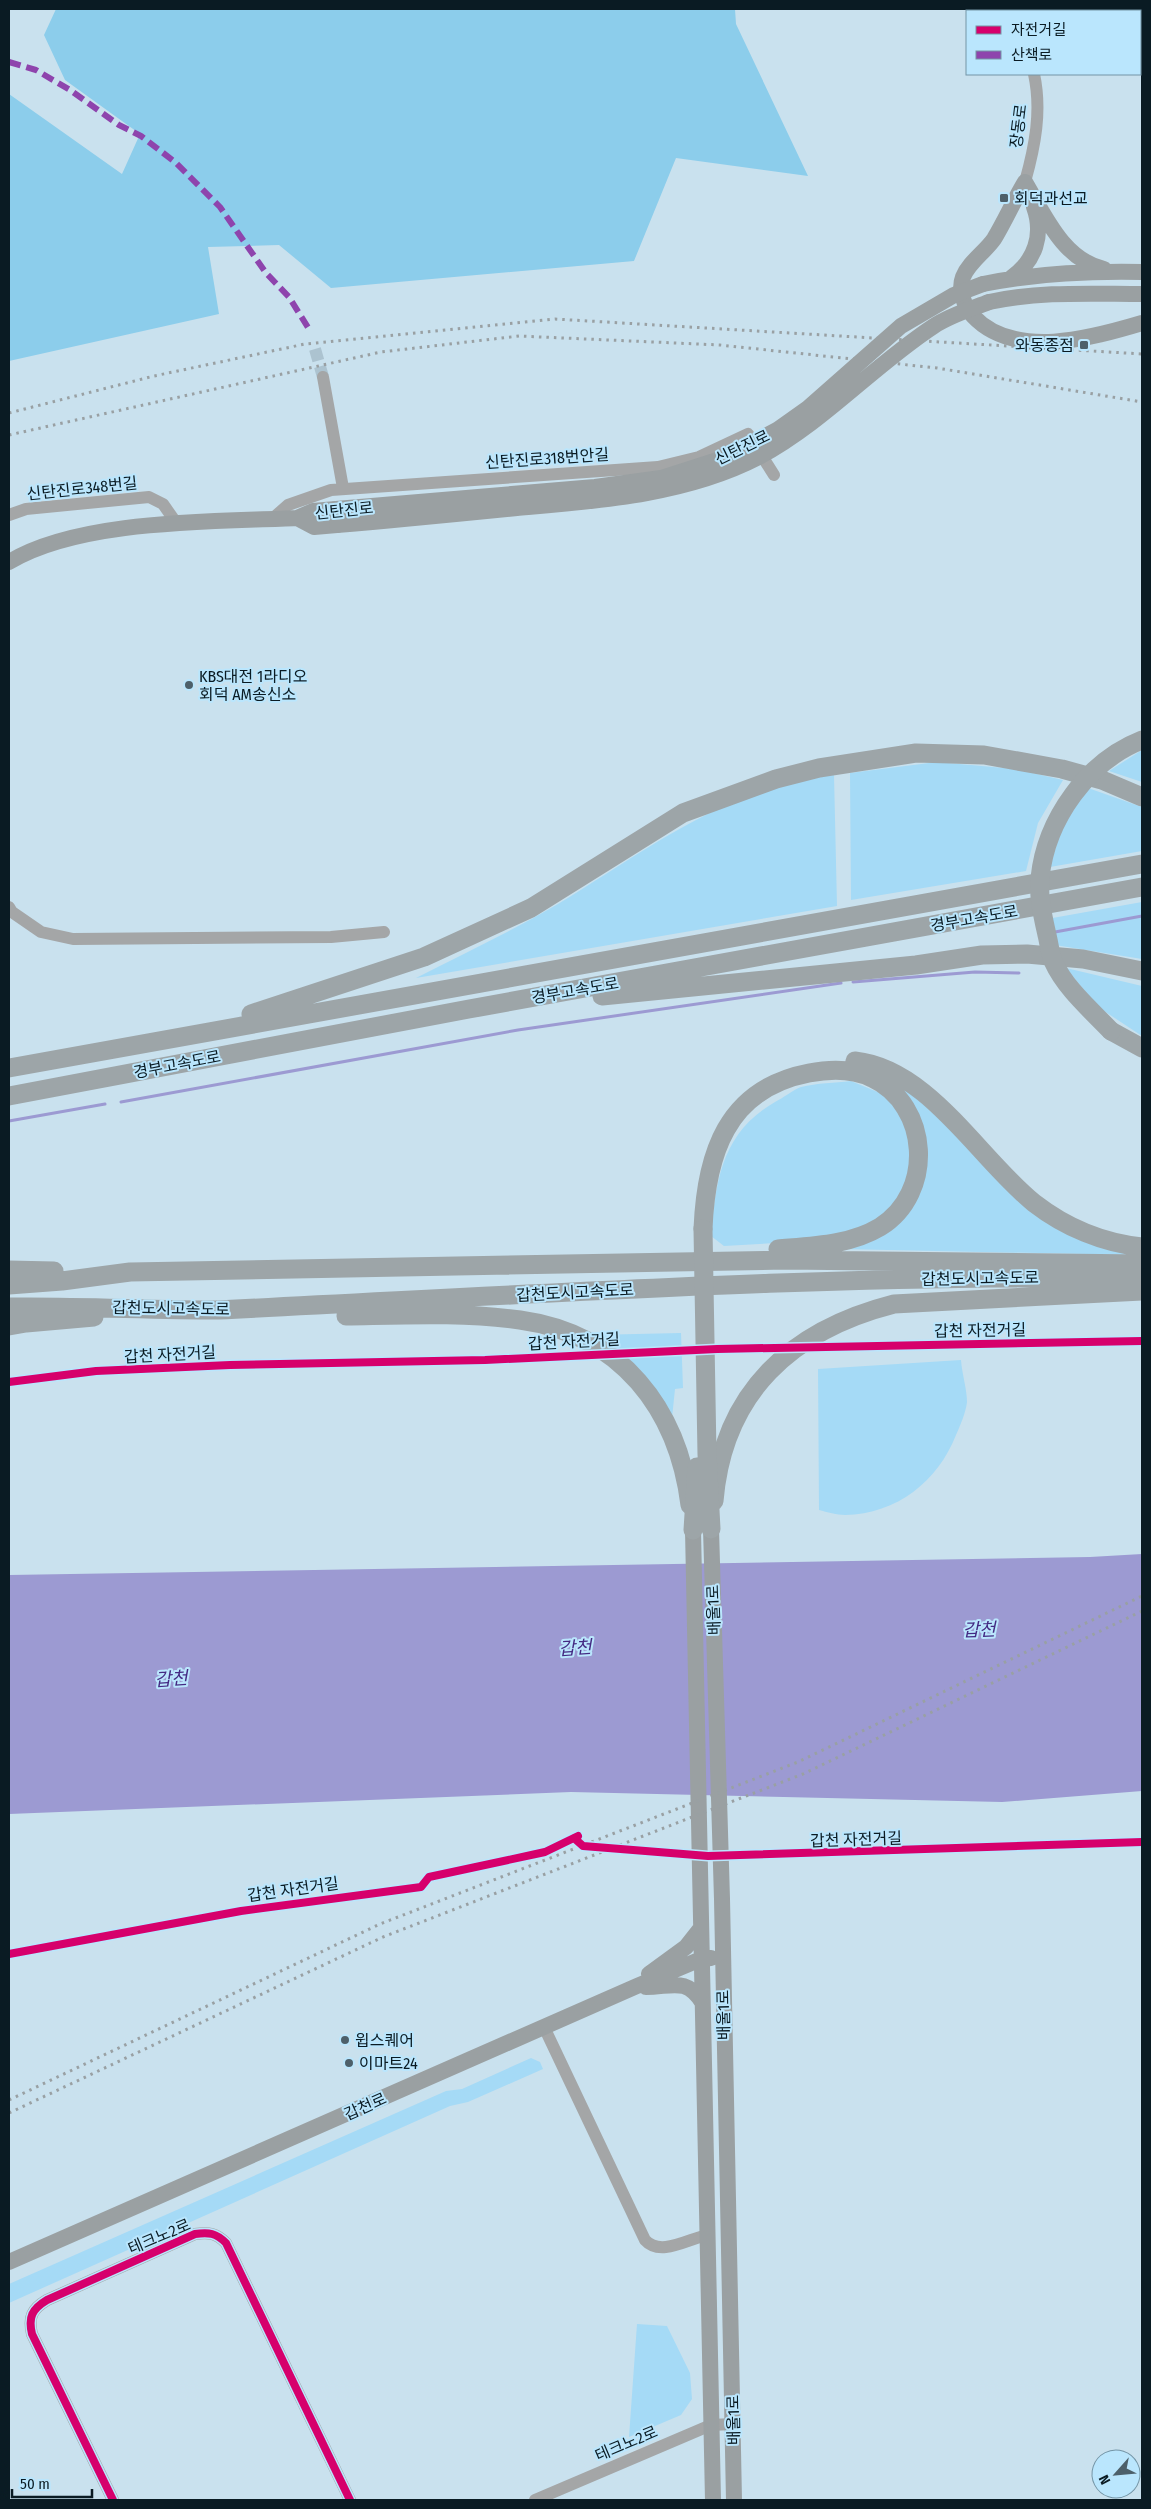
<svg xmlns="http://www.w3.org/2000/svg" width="1151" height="2509" font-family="'Fira Sans Condensed','Noto Sans KR',sans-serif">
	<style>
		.green { fill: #a5daf6 }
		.forest { fill: #8ccdeb }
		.water { fill: #9c9ad2 }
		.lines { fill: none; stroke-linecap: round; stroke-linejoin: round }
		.stream { stroke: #9c9ad2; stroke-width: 3 }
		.minor-tunnel { stroke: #acc3d0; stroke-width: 12; stroke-dasharray: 12 6; stroke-linecap: butt }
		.minor { stroke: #a4a6a7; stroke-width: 12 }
		.major { stroke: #9aa0a2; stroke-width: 16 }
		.highway { stroke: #9da5a8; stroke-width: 19 }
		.rail { stroke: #99a0a3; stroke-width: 3; stroke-dasharray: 2.5 5; stroke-linecap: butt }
		.major-bridge { stroke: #9aa0a2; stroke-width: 16 }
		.highway-bridge { stroke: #9da5a8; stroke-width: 19 }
		.quiet { stroke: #8e44ad; stroke-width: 6; stroke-dasharray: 12 6; stroke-linecap: butt }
		.cycleway-casing { stroke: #bae6fd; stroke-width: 11 }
		.cycleway { stroke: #d6006c; stroke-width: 8 }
		.poi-dot { fill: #4d606a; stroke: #bae6fd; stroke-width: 2 }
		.labels { text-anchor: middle; stroke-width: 4; stroke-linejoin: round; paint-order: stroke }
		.street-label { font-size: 16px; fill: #0a1b23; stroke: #bae6fd }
		.poi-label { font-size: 16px; fill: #0a1b23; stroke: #bae6fd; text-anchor: start }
		.water-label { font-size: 18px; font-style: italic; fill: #442a83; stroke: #bae6fd }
	</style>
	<rect width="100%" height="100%" fill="#c9e1ee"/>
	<path class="green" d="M1142,750V782L1109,771Z
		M937,762L1015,769L1063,780L1038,823L1026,871L851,900L850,773Z
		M834,775L837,906L416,978C463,954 512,931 558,904C644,852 729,785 834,775Z
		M1088,788L1142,807V851L1050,867L1065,817Z
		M1142,902V959L1055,945L1047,919Z
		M1066,968L1142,986V1036L1098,1007Z
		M881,1076L913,1095L958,1136L1014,1197L1134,1255L840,1249L900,1214L920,1140Z
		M851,1081L885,1095L908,1123L916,1157L904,1195L880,1222L813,1241L724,1246L711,1236C716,1179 722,1133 775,1102C783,1098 793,1090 801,1087C817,1083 835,1083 851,1081Z
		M681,1333L683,1388L675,1389L672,1418L591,1335Z
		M961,1360C962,1374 967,1389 967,1402C966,1412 960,1426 956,1435C938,1481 897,1514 845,1515C837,1515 827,1512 819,1510L818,1369Z
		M531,2058L540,2062L543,2069L468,2102L450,2106L9,2303V2284L446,2091L462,2089Z
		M637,2324L667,2326L690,2373L692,2399L681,2415L629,2437Z"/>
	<path class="forest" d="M56,9H735L736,24L808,176L676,158L634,261L331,288L279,245L208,247L219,314L9,361V94L122,174L140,134L65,80L44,35Z"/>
	<path class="water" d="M1142,1554V1791L1002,1802L571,1792L9,1814V1575L1090,1557Z"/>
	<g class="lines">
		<path class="stream" d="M1055,932L1142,916
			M853,982L975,972L1019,973
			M121,1102L518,1030L841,983
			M9,1121L105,1104"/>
		<path class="minor-tunnel" d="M315,349L323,377"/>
		<path class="minor" d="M1009,9L1010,11
			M1025,182C1035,146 1042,111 1034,74
			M323,377L343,488
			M9,515L26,509L149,497L163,504L177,524
			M271,520L288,505L331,490L658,467L699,457L748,434L774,475
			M9,907L12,912L41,932L73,939L331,937L384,932
			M544,2027L645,2240C660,2257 688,2239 707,2235
			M113,2500L32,2334C28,2317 32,2309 47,2300L195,2234C209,2232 216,2233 226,2243L350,2500
			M535,2500L711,2425L733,2424"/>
		<path class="major" d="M1025,182C1014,200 1005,221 994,239C985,252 969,262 963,277C958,290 964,306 973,316C1014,360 1092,338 1142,323
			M1025,182C1044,214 1063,260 1104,269
			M1011,278C1035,261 1044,235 1034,207
			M983,284C1036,273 1089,271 1142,272
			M989,302C1040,291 1091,294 1142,294
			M297,518L314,527L337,525
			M9,562C80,519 214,522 297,518L313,511L336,509
			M711,1529L722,1899L734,2500
			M693,1530L713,2500
			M649,1974L686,1947L701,1928
			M646,1987C672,1987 686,1977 702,2002
			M9,2262L637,1986L701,1959L711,1958"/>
		<path class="highway" d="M602,996L916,965L982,955L1027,954L1083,959L1142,971
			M251,1014L424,957L531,908L683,813L776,779L819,768L916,753L984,755L1062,769L1102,780L1142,797
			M1111,1031L1142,1048
			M855,1061C929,1069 979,1159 1034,1203C1065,1227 1103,1243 1142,1247
			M9,1068L1142,864
			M9,1096L469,1009L1142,887
			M703,1229C706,1155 726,1089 809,1073C830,1069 852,1068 872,1078C930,1105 935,1193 880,1227C850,1245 813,1246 778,1249
			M9,1270L54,1271
			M9,1285L62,1281L130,1272L785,1260L1142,1264
			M9,1307C78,1306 148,1310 218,1310C526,1295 834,1274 1142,1278
			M346,1316C404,1315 463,1312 520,1320C621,1334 678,1409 690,1505
			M9,1326L26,1323L94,1317
			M714,1501C723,1392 792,1330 894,1304L1142,1291"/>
		<path class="rail" d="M9,413L154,376L305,344L555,319L1142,354
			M9,435L381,352L519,336L720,345L937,368L1142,402
			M9,2100L380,1924L798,1762L1142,1596
			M9,2113L383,1937L803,1774L1142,1611"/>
		<path class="major-bridge" d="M336,509L595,487L661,478L720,459L777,430L808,408L901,326L954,295L983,284
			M337,525C397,520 457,514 517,508C598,501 686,495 759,457C824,422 873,366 934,326C951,315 971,309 989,302"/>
		<path class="highway-bridge" d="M1111,1031C1091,1010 1065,988 1053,961C1050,953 1049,943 1047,935C1043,917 1038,896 1040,878C1046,819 1088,761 1142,740
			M703,1229L707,1454L711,1529
			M693,1530L697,1467"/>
		<path class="quiet" d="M9,62L36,70L70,90L119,125L141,136L175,162L220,207L266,273L289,297L309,329"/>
		<defs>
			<path id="cycleway" d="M9,1382L96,1371L230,1365L485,1360L717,1349L1142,1341
				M574,1838L583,1846L708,1856L1142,1842
				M9,1954L241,1911L421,1887L429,1877L545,1852L578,1836
				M113,2500L32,2334C28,2317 32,2309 47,2300L195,2234C209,2232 216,2233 226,2243L350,2500"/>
		</defs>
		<use href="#cycleway" class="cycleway-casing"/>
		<use href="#cycleway" class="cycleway"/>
	</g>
	<g class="poi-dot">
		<rect x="999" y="193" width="10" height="10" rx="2.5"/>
		<rect x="1079" y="340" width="10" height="10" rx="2.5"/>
		<circle cx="189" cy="685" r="5"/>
		<circle cx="345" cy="2040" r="5"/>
		<circle cx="349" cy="2063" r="5"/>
	</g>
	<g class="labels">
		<g class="street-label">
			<text transform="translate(1018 126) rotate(-83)" y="6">장동로</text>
			<text transform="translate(742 447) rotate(-26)" y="6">신탄진로</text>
			<text transform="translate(547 458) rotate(-4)" y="6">신탄진로318번안길</text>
			<text transform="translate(82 488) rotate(-6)" y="6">신탄진로348번길</text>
			<text transform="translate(344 510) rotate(-6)" y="6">신탄진로</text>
			<text transform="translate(974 918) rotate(-10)" y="6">경부고속도로</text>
			<text transform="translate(575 990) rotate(-10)" y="6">경부고속도로</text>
			<text transform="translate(177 1064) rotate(-11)" y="6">경부고속도로</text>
			<text transform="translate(980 1278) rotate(-1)" y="6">갑천도시고속도로</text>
			<text transform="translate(575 1292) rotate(-3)" y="6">갑천도시고속도로</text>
			<text transform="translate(171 1308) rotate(1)" y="6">갑천도시고속도로</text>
			<text transform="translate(980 1330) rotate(-1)" y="6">갑천 자전거길</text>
			<text transform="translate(574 1341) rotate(-3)" y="6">갑천 자전거길</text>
			<text transform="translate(170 1354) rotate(-3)" y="6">갑천 자전거길</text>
			<text transform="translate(713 1610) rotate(-92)" y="6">배울1로</text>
			<text transform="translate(856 1839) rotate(-2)" y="6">갑천 자전거길</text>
			<text transform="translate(293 1889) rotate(-8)" y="6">갑천 자전거길</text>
			<text transform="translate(723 2015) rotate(-91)" y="6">배울1로</text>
			<text transform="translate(365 2106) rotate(-24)" y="6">갑천로</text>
			<text transform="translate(159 2236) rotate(-23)" y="6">테크노2로</text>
			<text transform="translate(733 2420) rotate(-91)" y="6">배울1로</text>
			<text transform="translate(626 2443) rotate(-23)" y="6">테크노2로</text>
		</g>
		<g class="poi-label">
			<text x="1014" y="204">회덕과선교</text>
			<text x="1074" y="351" text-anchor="end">와동종점</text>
			<text x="199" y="682">KBS대전 1라디오<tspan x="199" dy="18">회덕 AM송신소</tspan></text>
			<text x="355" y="2046">윕스퀘어</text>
			<text x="359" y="2069">이마트24</text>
		</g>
		<g class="water-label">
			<text transform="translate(979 1630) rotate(-2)" y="6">갑천</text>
			<text transform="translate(575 1648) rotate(-4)" y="6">갑천</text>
			<text transform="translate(171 1679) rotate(-4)" y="6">갑천</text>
		</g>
	</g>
	<rect width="1151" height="2509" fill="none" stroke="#0a1b23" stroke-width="20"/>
	<rect x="966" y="10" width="175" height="65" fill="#bae6fd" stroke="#7495a6"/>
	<rect x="976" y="26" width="25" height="8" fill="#d6006c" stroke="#7495a6"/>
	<text x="1011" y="35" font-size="15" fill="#0a1b23">자전거길</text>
	<rect x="976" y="51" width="25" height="8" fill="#8e44ad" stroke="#7495a6"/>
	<text x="1011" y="60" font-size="15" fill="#0a1b23">산책로</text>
	<g transform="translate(1116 2474) rotate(243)"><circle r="24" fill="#bae6fd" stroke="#7495a6"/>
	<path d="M0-4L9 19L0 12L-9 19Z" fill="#4d606a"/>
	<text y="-8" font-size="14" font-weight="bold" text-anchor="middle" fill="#0a1b23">N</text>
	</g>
	<path d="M12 2489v8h80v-8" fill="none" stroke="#0a1b23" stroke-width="2.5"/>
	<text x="20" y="2489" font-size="15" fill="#0a1b23" stroke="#bae6fd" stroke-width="4" paint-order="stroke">50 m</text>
</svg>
